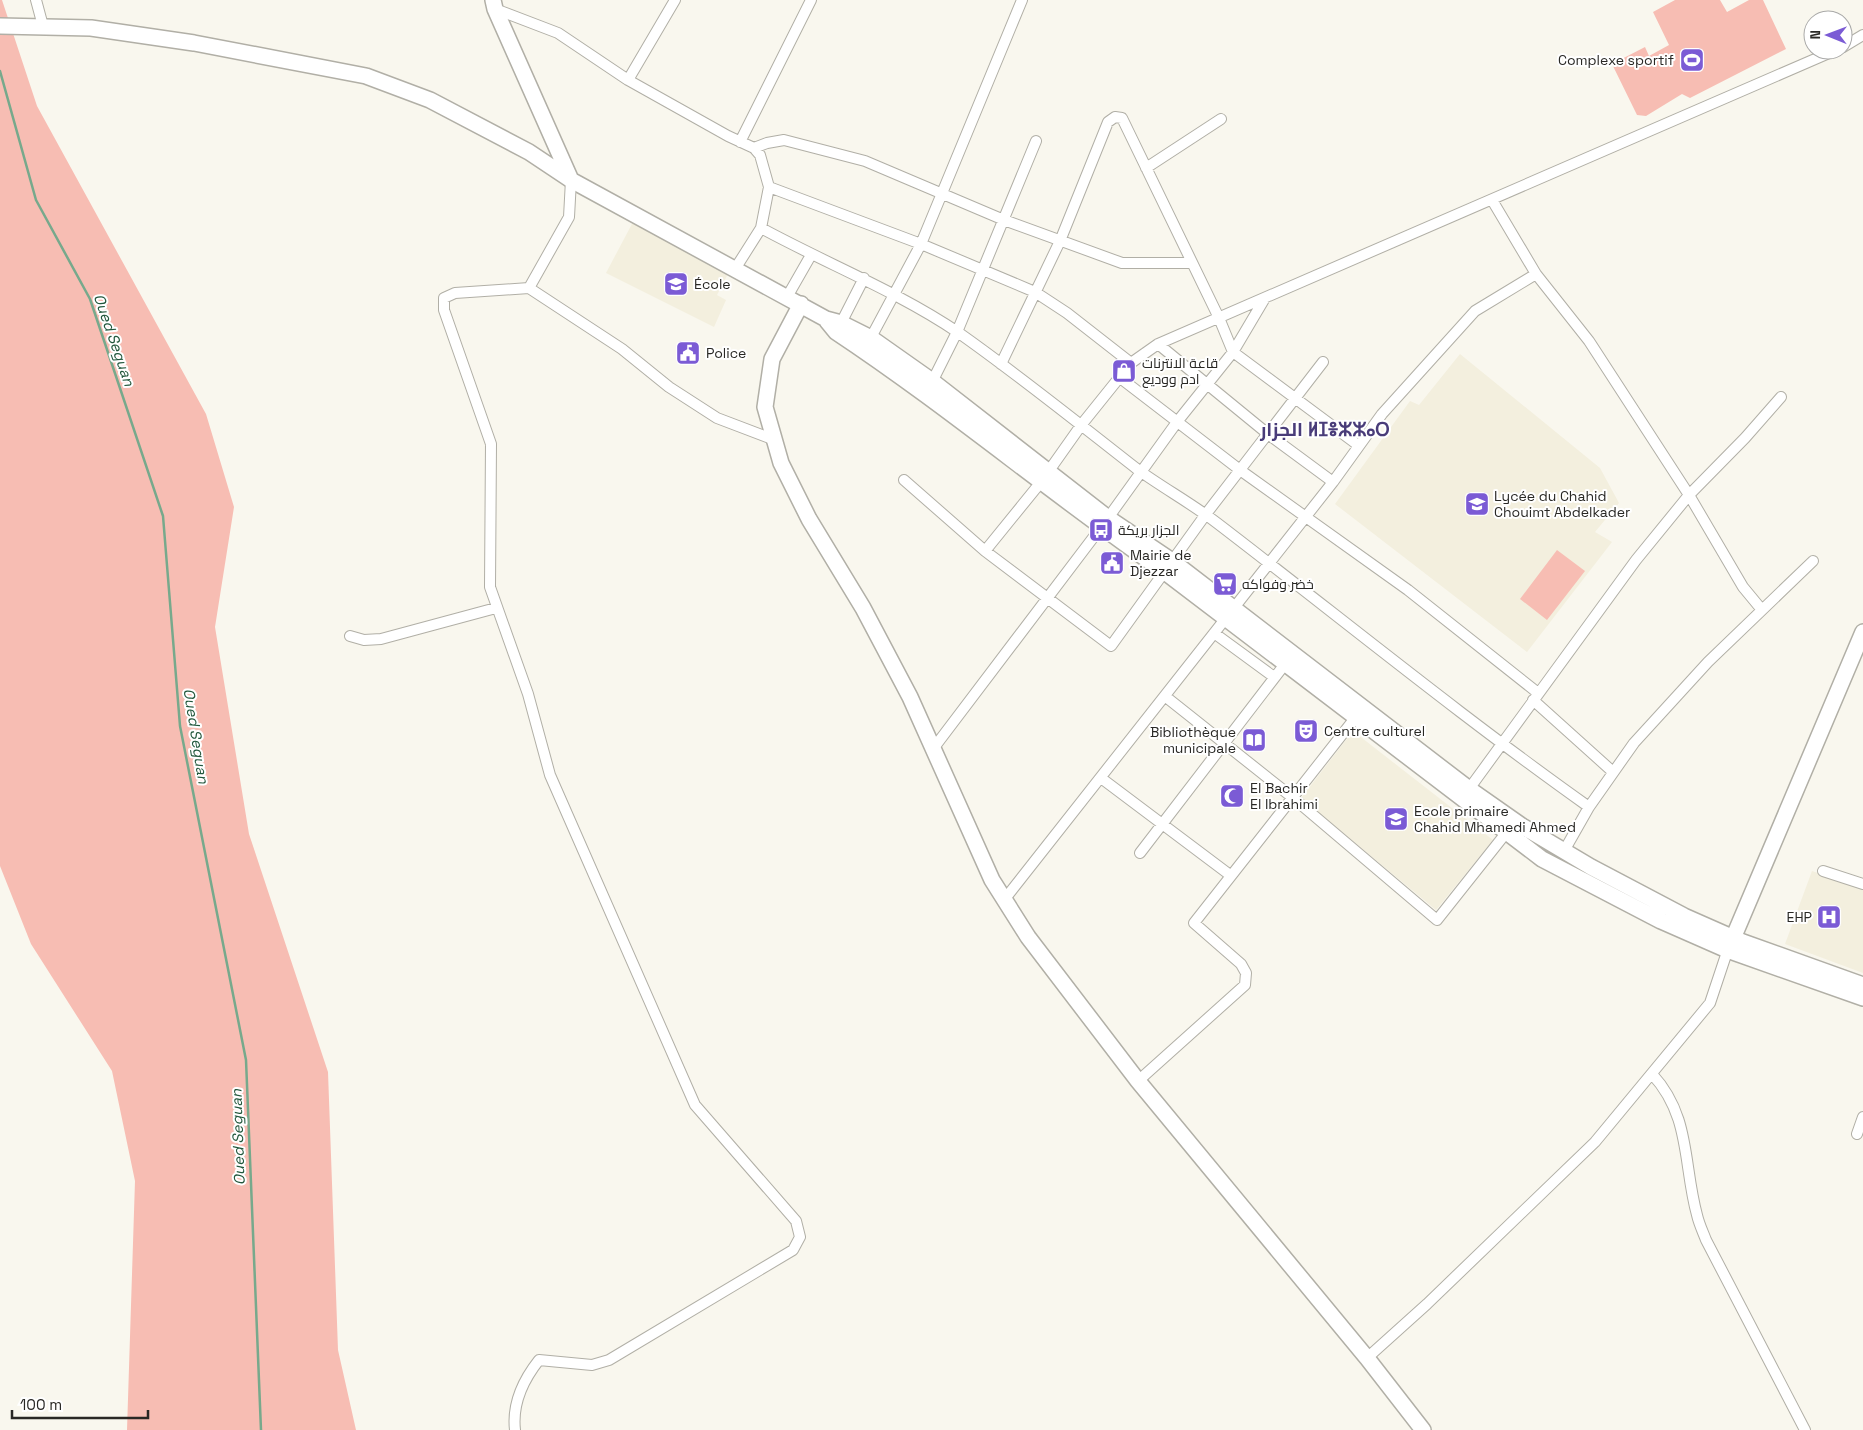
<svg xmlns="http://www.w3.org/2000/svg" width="1863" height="1430" font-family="'Space Grotesk',Cairo,'Noto Sans Tifinagh',sans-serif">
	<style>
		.built { fill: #f3efde }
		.green { fill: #f7bdb3 }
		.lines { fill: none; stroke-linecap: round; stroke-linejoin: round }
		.stream { stroke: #77a98c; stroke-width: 2.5 }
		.street-casing { stroke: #b1afa6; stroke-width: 12 }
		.secondary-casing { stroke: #b1afa6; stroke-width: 18 }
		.street { stroke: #fff; stroke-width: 10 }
		.secondary { stroke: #fff; stroke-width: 15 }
		.labels { text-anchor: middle; stroke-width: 4; stroke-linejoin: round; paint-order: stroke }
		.poi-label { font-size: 14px; fill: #292825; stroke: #fff; text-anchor: start }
		.water-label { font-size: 15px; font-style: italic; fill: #22573c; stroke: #fff }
		.district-label { font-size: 19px; font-weight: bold; fill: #493c79; stroke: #fff }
	</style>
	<rect width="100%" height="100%" fill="#f9f7ee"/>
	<path class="built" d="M633,222L729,272L717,295L726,300L714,327L606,273Z
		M1460,354L1600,468L1619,503L1595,532L1612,542L1527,652L1335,504L1410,401L1419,405Z
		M1353,731L1493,840L1436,910L1301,798Z
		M1812,871L1863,889V973L1785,944Z"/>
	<path class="green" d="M0,0H2L37,106L206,414L234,507L215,627L249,834L328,1072L338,1350L356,1430H127L135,1181L112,1071L31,944L0,866Z
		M1675,0H1720L1727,12L1749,0H1763L1786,49L1690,98L1682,94L1646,116L1637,115L1612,64L1645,47L1649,56L1669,45L1653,12Z
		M1557,550L1585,571L1547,620L1520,599Z"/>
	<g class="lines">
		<path class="stream" d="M0,71L36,200L90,299L163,516L180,726L246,1060L261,1430"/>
		<defs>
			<path id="street" d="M36,0L43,26
				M495,9L558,33L628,80L728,136L754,148L760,155L769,187L761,228L735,269
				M1843,47L1863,35
				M628,80L675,0
				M740,142L811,0
				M754,148L767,143L784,140L865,161L1004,220L1122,263H1192
				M1146,168L1221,119
				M769,187L921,244L1035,292L1067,313L1131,363
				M1492,200L1536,274L1589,341L1689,495L1743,587L1762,610
				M761,228C827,264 897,291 959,333C1020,376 1078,423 1137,469C1163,488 1191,503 1217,523C1341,618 1462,717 1589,807L1564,851
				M529,288L622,349L669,387L717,418L775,440
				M787,297L811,255
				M838,329L864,278
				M868,343L921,244L1022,0
				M1158,344L1268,434L1333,482
				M1001,364L1060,241L1108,122L1115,117L1122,118L1219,318L1233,352L1358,445
				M1119,377L1240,470L1408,590L1538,693
				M930,386L957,332L1036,141
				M904,480L985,551L1111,646L1206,514L1323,362
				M985,551L1041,482L1082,424L1131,363L1158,344L1836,50
				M1214,633L1274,677
				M350,636L364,640L381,639L496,608
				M1166,697L1292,797L1437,920L1510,828
				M1533,700L1613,772
				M933,749L1108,518L1177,422L1233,352L1265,298
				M1101,778L1230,875
				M1469,789L1636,560L1689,495L1745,438L1781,397
				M1589,807L1634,743L1708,662L1813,561
				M1140,853L1285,664
				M1823,871L1863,884
				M1004,900L1333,482L1382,414L1475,311L1536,274
				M1652,1074C1691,1116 1683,1164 1697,1215C1699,1224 1703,1232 1706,1240L1805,1430
				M1138,1081L1245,985L1246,973L1241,964L1194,923L1359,713
				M1857,1134L1863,1117
				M1367,1358L1427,1304L1595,1142L1710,1003L1729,946
				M515,1430C512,1404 524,1379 539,1360L592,1365L609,1360L793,1250L800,1237L796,1221L695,1105L550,775L528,694L490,587L491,444L444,310V298L455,293L529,288L569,217L571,180"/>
			<path id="secondary" d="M493,0L495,9L571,180
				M0,26L91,28L194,43L366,76L430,100L529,152L571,180L826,319L841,323L871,338L932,381L1108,518L1172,561L1469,789L1522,826L1591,867L1684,916L1743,942L1863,985
				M801,304L772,359L765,407L781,463L809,519L863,608L910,697L992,880L1028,937L1138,1081L1367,1358L1423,1430
				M827,321L836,332C949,407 1053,495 1165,572L1542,859L1661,921L1727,950L1863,998
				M1734,936L1863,632"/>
		</defs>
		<use href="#street" class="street-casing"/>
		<use href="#secondary" class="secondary-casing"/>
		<use href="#street" class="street"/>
		<use href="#secondary" class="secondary"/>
	</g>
	<defs>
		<symbol id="stadium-square" viewBox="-11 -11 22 22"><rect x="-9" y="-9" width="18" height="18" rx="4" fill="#7b5bd5" stroke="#fff"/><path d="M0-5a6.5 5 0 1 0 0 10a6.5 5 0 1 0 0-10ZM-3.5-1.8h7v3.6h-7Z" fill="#fff"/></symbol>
		<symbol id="school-square" viewBox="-11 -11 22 22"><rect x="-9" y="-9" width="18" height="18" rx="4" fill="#7b5bd5" stroke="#fff"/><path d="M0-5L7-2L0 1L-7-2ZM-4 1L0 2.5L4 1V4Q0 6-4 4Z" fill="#fff"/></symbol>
		<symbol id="civic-square" viewBox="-11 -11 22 22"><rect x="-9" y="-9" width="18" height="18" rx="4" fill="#7b5bd5" stroke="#fff"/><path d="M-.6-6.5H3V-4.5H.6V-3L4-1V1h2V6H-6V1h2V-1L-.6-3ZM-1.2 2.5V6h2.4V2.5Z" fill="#fff"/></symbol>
		<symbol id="shop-square" viewBox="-11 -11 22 22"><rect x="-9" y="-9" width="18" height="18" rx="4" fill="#7b5bd5" stroke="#fff"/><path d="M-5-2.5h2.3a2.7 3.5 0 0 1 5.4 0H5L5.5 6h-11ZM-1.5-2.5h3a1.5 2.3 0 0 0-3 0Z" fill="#fff"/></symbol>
		<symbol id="bus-square" viewBox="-11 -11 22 22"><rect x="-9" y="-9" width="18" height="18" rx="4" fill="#7b5bd5" stroke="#fff"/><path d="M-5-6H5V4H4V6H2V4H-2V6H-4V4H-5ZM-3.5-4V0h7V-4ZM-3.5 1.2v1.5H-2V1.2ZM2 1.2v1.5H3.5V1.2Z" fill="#fff"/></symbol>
		<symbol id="supermarket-square" viewBox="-11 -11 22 22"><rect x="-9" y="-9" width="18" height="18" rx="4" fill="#7b5bd5" stroke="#fff"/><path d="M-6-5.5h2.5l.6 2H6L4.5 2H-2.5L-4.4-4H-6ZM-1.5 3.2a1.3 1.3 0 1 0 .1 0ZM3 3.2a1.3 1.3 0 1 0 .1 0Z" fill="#fff"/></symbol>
		<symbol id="theatre-square" viewBox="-11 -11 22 22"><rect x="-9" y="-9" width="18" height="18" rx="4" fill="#7b5bd5" stroke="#fff"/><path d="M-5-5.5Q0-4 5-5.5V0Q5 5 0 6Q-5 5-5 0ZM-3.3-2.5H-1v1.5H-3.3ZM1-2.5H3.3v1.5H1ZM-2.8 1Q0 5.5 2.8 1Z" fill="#fff"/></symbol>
		<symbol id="library-square" viewBox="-11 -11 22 22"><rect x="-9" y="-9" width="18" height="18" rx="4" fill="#7b5bd5" stroke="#fff"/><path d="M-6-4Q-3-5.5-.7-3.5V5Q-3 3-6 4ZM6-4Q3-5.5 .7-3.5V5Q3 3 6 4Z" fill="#fff"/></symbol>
		<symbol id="mosque-square" viewBox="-11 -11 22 22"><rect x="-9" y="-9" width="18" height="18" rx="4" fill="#7b5bd5" stroke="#fff"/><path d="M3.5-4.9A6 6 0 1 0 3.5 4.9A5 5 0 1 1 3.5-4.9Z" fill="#fff"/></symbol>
		<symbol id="hospital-square" viewBox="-11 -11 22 22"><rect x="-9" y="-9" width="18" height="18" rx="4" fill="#7b5bd5" stroke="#fff"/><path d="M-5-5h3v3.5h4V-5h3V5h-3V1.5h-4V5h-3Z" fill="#fff"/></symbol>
	</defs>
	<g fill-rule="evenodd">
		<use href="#stadium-square" x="1678" y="46" width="28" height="28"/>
		<use href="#school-square" x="662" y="270" width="28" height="28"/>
		<use href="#civic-square" x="674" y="339" width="28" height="28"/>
		<use href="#shop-square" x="1110" y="357" width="28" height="28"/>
		<use href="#school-square" x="1463" y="490" width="28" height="28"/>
		<use href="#bus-square" x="1087" y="516" width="28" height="28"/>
		<use href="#civic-square" x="1098" y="549" width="28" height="28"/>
		<use href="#supermarket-square" x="1211" y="570" width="28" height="28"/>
		<use href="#theatre-square" x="1292" y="717" width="28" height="28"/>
		<use href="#library-square" x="1240" y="726" width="28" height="28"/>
		<use href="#mosque-square" x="1218" y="782" width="28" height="28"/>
		<use href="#school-square" x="1382" y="805" width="28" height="28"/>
		<use href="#hospital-square" x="1815" y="903" width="28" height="28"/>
	</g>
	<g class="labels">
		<g class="poi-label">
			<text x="1674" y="65" text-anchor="end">Complexe sportif</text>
			<text x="694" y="289">École</text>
			<text x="706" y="358">Police</text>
			<text x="1142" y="368">قاعة الانترنات<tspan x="1142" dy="16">ادم ووديع</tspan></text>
			<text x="1494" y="501">Lycée du Chahid<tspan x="1494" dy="16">Chouimt Abdelkader</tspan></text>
			<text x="1118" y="535">الجزار بريكة</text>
			<text x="1130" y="560">Mairie de<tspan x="1130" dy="16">Djezzar</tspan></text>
			<text x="1242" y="589">خضر وفواكه</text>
			<text x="1324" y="736">Centre culturel</text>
			<text x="1236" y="737" text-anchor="end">Bibliothèque<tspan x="1236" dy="16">municipale</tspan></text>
			<text x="1250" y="793">El Bachir<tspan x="1250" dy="16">El Ibrahimi</tspan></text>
			<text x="1414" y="816">Ecole primaire<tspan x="1414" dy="16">Chahid Mhamedi Ahmed</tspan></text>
			<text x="1812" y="922" text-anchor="end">EHP</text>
		</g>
		<g class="water-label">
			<text transform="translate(114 340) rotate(71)" y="5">Oued Seguan</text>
			<text transform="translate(196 736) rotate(81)" y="5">Oued Seguan</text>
			<text transform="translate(238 1137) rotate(-92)" y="5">Oued Seguan</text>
		</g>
		<g class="district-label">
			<text x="1325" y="436">الجزار ⵍⵊⴻⵣⵣⴰⵔ</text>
		</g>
	</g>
	<g transform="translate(1828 35) rotate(271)"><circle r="24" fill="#ffffff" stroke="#a9a9a8"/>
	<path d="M0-4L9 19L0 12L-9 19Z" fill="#7b5bd5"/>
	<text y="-8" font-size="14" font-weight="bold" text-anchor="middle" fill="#292825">N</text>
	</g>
	<path d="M12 1410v8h136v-8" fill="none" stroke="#292825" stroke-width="2.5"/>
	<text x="20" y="1410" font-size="15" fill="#292825" stroke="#ffffff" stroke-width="4" paint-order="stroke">100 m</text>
</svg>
